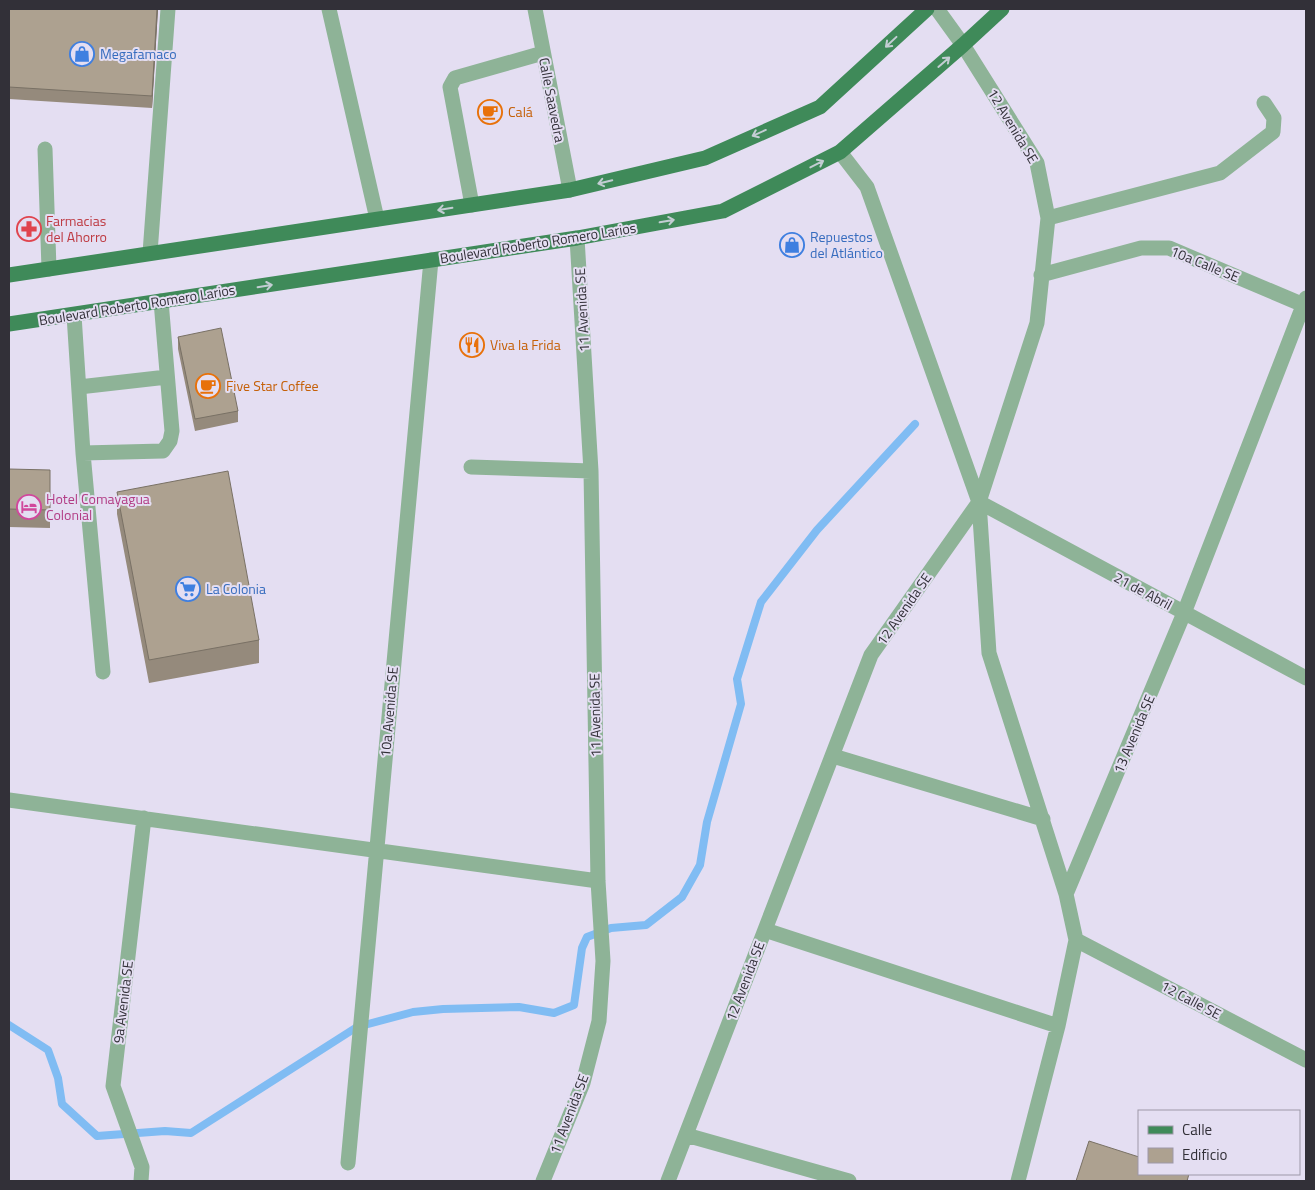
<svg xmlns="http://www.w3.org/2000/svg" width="1315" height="1190" font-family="'Titillium Web',sans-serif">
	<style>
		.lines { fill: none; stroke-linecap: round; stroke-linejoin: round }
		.stream { stroke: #80bcf3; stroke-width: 8 }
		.minor { stroke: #8eb397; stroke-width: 15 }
		.major { stroke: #3f8a59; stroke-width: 15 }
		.wall { fill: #958a7c }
		.shaded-wall { fill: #797165 }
		.building { fill: #ada190; stroke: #797165 }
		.oneway { stroke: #c3cdd3 }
		.labels { text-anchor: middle; stroke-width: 4; stroke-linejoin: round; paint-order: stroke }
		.shop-label { font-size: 14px; fill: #366cbe; stroke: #e4def2; text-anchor: start }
		.street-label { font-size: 14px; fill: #323038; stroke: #e4def2 }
		.food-label { font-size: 14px; fill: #c56008; stroke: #e4def2; text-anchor: start }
		.health-label { font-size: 14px; fill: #be3a42; stroke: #e4def2; text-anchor: start }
		.hotel-label { font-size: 14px; fill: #b23c85; stroke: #e4def2; text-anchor: start }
	</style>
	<rect width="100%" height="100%" fill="#e4def2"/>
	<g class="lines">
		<path class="stream" d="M9,1025L48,1050L58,1078L62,1104L97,1136L165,1131L191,1133L357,1027L413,1012L443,1009L519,1007L554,1013L574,1005L582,948L587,937L611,928L646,925L682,897L700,865L707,822L741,704L737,679L761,602L817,530L915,424"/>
		<path class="minor" d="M329,9L377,219
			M535,9L570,190
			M45,149L49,269
			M840,152L867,187L979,502L989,653L1066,894
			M472,205L450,87L455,78L543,53
			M1048,218L1220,173L1273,132L1274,118L1264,103
			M150,253L168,9
			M1041,275L1141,248H1169L1306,306
			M74,315L83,453L103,672
			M79,387L167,377
			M83,453L163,451L170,441L172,431L161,301
			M471,467L591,471
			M979,502L1306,678
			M833,756L1043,819
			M9,800L598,881
			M765,930L1058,1026
			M1076,940L1306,1060
			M686,1135L849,1181
			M348,1163L431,260
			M141,1181L142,1167L113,1086L144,818
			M543,1181L583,1083L599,1021L603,961L598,881L591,471L577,238
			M668,1181L871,655L979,502L1037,323L1048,218L1037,163L963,45L937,9
			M1018,1181L1058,1026L1076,940L1066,894L1184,613L1306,298"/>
		<path class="major" d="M9,275L570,190L705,158L820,107L927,9
			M9,324L577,238L723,211L840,152L963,45L1002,9"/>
	</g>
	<path class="wall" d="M9,9H158L152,108L9,99Z
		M178,337L238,411V422L195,431L178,349Z
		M9,469L50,488V528L9,527Z
		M117,492L259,640V663L149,683L117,514Z"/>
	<path class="shaded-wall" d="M157,9H158L152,108V96Z"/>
	<path class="building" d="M9,9H157L152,96L9,87Z
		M221,328L238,411L195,419L178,337Z
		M9,469L50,470V510L9,509Z
		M228,471L259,640L149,660L117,492Z
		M1089,1141L1139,1157V1174H1189L1187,1181H1076Z"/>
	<defs><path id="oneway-shaft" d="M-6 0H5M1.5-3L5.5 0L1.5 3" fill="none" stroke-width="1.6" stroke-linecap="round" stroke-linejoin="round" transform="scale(1.25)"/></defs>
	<g class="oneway">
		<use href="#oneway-shaft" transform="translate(891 42) rotate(137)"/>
		<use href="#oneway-shaft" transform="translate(944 62) rotate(-41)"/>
		<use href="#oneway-shaft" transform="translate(759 133) rotate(156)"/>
		<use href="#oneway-shaft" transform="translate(817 164) rotate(-27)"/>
		<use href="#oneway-shaft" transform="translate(605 182) rotate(166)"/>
		<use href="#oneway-shaft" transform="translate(445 209) rotate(171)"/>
		<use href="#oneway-shaft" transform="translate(667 221) rotate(-10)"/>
		<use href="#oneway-shaft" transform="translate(265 286) rotate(-9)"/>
	</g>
	<defs>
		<symbol id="shop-ring" viewBox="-11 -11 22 22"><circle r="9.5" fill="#e4def2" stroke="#3f7fe0" stroke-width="1.5"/><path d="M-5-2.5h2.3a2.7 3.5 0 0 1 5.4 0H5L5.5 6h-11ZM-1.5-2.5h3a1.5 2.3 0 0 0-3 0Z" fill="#3f7fe0"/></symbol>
		<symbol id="cafe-ring" viewBox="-11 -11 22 22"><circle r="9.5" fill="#e4def2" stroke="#e8710a" stroke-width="1.5"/><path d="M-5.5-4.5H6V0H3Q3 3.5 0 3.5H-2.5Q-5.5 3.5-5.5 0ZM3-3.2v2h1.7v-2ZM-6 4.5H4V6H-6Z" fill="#e8710a"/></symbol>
		<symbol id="pharmacy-ring" viewBox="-11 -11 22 22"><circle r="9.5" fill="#e4def2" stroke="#e0444e" stroke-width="1.5"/><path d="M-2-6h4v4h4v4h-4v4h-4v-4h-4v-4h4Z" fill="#e0444e"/></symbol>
		<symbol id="restaurant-ring" viewBox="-11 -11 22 22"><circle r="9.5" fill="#e4def2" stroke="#e8710a" stroke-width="1.5"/><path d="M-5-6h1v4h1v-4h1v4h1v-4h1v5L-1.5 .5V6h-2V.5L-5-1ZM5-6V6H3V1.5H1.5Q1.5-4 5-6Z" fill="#e8710a"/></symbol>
		<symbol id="hotel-ring" viewBox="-11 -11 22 22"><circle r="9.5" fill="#e4def2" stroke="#d1479c" stroke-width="1.5"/><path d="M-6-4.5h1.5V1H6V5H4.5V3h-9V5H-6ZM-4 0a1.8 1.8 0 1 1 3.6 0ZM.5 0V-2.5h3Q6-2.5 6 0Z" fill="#d1479c"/></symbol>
		<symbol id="supermarket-ring" viewBox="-11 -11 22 22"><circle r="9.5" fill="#e4def2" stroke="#3f7fe0" stroke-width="1.5"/><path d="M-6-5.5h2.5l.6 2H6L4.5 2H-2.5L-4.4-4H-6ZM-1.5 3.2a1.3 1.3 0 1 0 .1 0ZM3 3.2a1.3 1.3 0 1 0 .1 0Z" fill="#3f7fe0"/></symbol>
	</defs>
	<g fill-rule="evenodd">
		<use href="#shop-ring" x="68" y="40" width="28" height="28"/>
		<use href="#cafe-ring" x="476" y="98" width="28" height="28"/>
		<use href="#pharmacy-ring" x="15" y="215" width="28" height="28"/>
		<use href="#shop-ring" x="778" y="231" width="28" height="28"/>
		<use href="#restaurant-ring" x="458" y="331" width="28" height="28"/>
		<use href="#cafe-ring" x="194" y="372" width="28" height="28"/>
		<use href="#hotel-ring" x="15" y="493" width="28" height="28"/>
		<use href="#supermarket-ring" x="174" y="575" width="28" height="28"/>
	</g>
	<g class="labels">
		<g class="shop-label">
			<text x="100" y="59">Megafamaco</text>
			<text x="810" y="242">Repuestos<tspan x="810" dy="16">del Atlántico</tspan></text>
			<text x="206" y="594">La Colonia</text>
		</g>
		<g class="street-label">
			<text transform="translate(552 100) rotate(79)" y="5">Calle Saavedra</text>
			<text transform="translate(1013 126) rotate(59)" y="5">12 Avenida SE</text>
			<text transform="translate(538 243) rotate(-9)" y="5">Boulevard Roberto Romero Larios</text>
			<text transform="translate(1205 264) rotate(22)" y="5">10a Calle SE</text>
			<text transform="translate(137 305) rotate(-9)" y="5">Boulevard Roberto Romero Larios</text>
			<text transform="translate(582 310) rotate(-93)" y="5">11 Avenida SE</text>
			<text transform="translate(1143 591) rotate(28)" y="5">21 de Abril</text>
			<text transform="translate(904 609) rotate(-55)" y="5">12 Avenida SE</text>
			<text transform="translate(389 712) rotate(-85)" y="5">10a Avenida SE</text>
			<text transform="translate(595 715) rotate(-91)" y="5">11 Avenida SE</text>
			<text transform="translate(1134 734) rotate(-67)" y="5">13 Avenida SE</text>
			<text transform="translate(745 981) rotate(-69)" y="5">12 Avenida SE</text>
			<text transform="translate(1191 1000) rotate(28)" y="5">12 Calle SE</text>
			<text transform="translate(123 1002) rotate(-83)" y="5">9a Avenida SE</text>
			<text transform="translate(569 1114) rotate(-69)" y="5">11 Avenida SE</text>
		</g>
		<g class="food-label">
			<text x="508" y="117">Calá</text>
			<text x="490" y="350">Viva la Frida</text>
			<text x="226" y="391">Five Star Coffee</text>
		</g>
		<g class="health-label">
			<text x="46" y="226">Farmacias<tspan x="46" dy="16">del Ahorro</tspan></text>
		</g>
		<g class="hotel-label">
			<text x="46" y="504">Hotel Comayagua<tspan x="46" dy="16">Colonial</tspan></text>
		</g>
	</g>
	<rect width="1315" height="1190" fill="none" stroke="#323038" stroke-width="20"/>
	<rect x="1138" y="1110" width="162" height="65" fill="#e4def2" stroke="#9d98a8"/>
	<rect x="1148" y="1126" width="25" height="8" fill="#3f8a59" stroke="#9d98a8"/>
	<text x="1182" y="1135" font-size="15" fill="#323038">Calle</text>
	<rect x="1148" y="1148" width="25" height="15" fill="#ada190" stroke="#9d98a8"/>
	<text x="1182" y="1160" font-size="15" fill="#323038">Edificio</text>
</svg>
